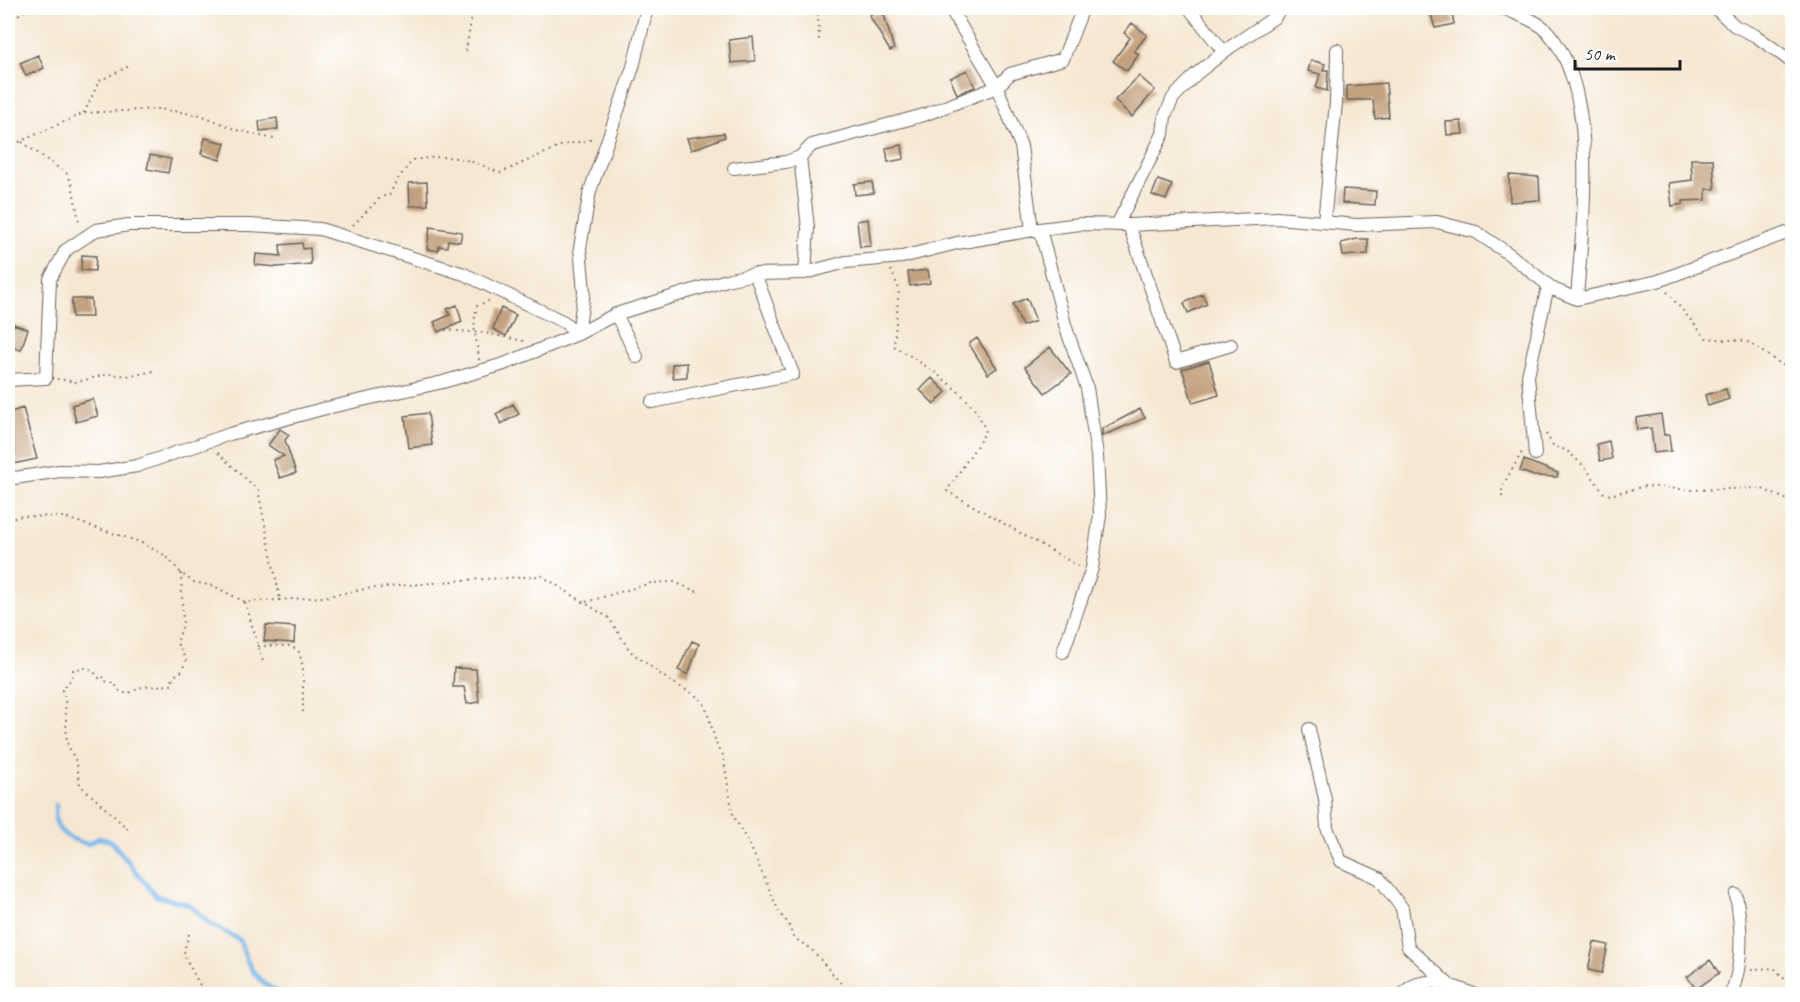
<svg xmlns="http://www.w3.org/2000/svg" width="1800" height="1002" font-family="Caveat,sans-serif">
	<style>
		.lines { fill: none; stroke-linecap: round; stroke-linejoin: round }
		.stream { stroke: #75b7ea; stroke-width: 4.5 }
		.building { fill: #c3a17f }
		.minor-casing { stroke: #68635c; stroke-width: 14 }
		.path { stroke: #68635c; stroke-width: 2; stroke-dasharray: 1.5 4.5; stroke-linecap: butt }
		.minor { stroke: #fff; stroke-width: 12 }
	</style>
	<rect width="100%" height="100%" fill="#fff"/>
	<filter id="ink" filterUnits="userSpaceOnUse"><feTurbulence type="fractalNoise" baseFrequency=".0167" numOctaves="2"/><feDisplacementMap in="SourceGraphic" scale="12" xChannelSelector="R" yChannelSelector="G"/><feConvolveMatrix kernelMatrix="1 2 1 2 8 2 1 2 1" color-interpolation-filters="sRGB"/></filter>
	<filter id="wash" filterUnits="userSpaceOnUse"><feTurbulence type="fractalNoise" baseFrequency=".008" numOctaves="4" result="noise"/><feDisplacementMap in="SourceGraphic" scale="24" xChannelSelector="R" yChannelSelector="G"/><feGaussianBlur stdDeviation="1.35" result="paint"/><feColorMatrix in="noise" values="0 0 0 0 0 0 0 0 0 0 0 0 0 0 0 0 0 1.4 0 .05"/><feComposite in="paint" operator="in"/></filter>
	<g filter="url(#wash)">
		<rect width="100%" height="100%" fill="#f6e7d2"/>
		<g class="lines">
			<path class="stream" d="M56,805C51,830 66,839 88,844L99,838L111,841L156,896L188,904L210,924L240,940C247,967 256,982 282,994"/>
		</g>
		<g id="blocks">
			<path class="building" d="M1429,8H1451L1454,24L1435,28Z
				M883,11L894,49L890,51L869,15Z
				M1132,23L1147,35L1134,51L1139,54L1127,71L1113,61L1130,38L1124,33Z
				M753,37L755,61L731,63L729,40Z
				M38,55L44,68L26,76L20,63Z
				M1311,60L1325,64L1323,70H1328L1327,91L1316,88L1320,74L1308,71Z
				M967,70L975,87L957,94L950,78Z
				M1139,76L1155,90L1132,117L1115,100Z
				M1386,83L1389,117L1375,119L1373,100H1347V86Z
				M277,118L278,129L260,131L259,121Z
				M1461,121L1463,134L1447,135L1446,122Z
				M724,133L725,137L691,150L687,138Z
				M205,138L225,143L220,160L201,154Z
				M902,145L904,159L888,162L886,148Z
				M150,155L171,159L168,173L147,169Z
				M1691,159H1713L1715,189H1706V200L1683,201V204L1672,206L1669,183L1692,180Z
				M1509,175L1539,177L1540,200L1510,202Z
				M1158,180L1172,185L1166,200L1152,195Z
				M427,182L428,205L410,206L409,183Z
				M872,182L874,193L855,195L854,184Z
				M1343,189L1376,191L1375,205L1342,203Z
				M868,219L871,246L860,247L857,221Z
				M430,227L462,232L460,242L448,240L447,247L439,246L438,251L427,249Z
				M1357,239H1368V254L1343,256L1341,243Z
				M302,243L303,249L310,248L311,264L278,267L255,265L256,254L281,256L280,245Z
				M82,255L96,256L95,271L81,270Z
				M928,270L930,283L910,286L908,272Z
				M1202,294L1207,304L1188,313L1184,303Z
				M1027,298L1036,321L1022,326L1013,304Z
				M72,299H91L92,317H72Z
				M457,305L462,322L438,332L434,322L450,315L447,309Z
				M501,308L516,315L506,336L493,329Z
				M13,324L28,329L21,350L8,346Z
				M977,338L997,368L988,374L969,344Z
				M1050,347L1071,374L1045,393L1025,367Z
				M1209,361L1219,395L1193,403L1182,369Z
				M687,363V377L673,378L672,364Z
				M932,378L946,392L934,404L920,390Z
				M1726,389L1729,399L1708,406L1705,395Z
				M93,399L98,416L76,422L72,405Z
				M513,404L519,414L501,424L496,414Z
				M23,408L37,459L8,465V454L15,452L8,413Z
				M1140,409L1145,418L1102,436V429Z
				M428,413L432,445L409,448L405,416Z
				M1661,414L1664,435H1669L1671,451L1654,453L1651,428L1637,430L1636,418Z
				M280,429L289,435L285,440L296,473L280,478L273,460L284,456L268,445Z
				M1609,441L1612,459L1600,461L1597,444Z
				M1524,460L1558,473L1557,477L1534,476L1520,471Z
				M266,625L295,627L294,643L264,641Z
				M692,641L699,644L688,675L678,670Z
				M454,668L476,669L479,702L467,704L464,687H453Z
				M1594,942L1608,945L1602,973L1588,970Z
				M1710,960L1719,973L1696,989L1687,977Z"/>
		</g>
	</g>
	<g filter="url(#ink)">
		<use href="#blocks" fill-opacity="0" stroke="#68635c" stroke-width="1.5"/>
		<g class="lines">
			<defs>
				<path id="minor" d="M950,8L997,87L1021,146L1032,230
					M1189,8L1224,52
					M1503,8C1516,14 1537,20 1547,31C1601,91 1582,224 1577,299
					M1715,8L1735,26L1756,36L1792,62
					M734,168L786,162L800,157
					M1324,222L1336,103L1337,50
					M1117,225L1163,134L1165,116L1173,98L1196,74L1229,48L1275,17L1280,8
					M1129,225L1176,362L1231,345
					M1040,229L1066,328L1087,388L1097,455L1100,515L1092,568L1063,652
					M805,273L808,228L800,157L812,145L924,115L997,87L1010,74L1063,59L1083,8
					M616,314L637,357
					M578,334L584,292L580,248L590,191L633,67L647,8
					M8,380L46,378L50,279L66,250L96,230L129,225H249L320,229L464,274L564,322L578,334
					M652,402L793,374L755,274
					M1535,454L1528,376L1548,286
					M8,479L60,471L99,472L137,466L230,434L322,409L443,382L504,364L578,334L616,314L730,279L755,274L805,273L846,262L902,257L957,243L1040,229L1080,224L1129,225L1277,218L1357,225L1437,222L1476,232L1509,254L1553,289L1577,299L1658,281L1792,231
					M1309,729L1325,799L1327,828L1341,861L1379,878L1402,908L1408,947L1448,984
					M1403,994C1422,972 1451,985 1473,994
					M1731,994C1744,963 1742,928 1736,895"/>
			</defs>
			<use href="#minor" class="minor-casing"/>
			<path class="path" d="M818,8L819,41
				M8,21L29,8
				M466,51L473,8
				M84,113L99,81L129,66
				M22,142L67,174L72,184L79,221L82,223
				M8,147L84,113L159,109L201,115L237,130L278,140
				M353,225L381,197L390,194L396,181L413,160C453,154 463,157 500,173L563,145L595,139
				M891,270L899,289L894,346C922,363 981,399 985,433L947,491L1080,567
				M1667,292L1706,338L1746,341L1784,366L1792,377
				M445,330L485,333L524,341
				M479,360C477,336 471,331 477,306L490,300
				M57,379L77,382L108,374L131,376L153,371
				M1546,434L1554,447L1566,450L1585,467L1604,493L1610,495L1645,486L1692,490L1760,488L1792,502
				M218,453L258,490L280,599
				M1502,497V487L1522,452
				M8,520L21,516L63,517L140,542L166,556L181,573L193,582L214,586L245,602L324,597L365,589L465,580L542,576L609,618L630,651L667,679L698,697L705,705L718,749L723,755L733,815L752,850L780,914L788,923L793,937L812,950L850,994
				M245,602L264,665
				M586,602L651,583L674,582L698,592
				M258,646H291L299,652L303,667V715
				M128,829L80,785L77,764L67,743L65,698L62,690L72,678L73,670C86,667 90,666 99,678L103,676L104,681L115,683L118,690L127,694L142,687L171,685L173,677L182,671L186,660L177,643L183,624L181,573
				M189,934L184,951L186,960L205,994
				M1751,969L1774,968L1784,978L1792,967"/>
			<use href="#minor" class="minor"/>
		</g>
	</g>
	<rect width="1800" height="1002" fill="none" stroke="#fff" stroke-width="30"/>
	<path d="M1575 60v9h105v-9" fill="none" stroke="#1c1c1c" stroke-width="3"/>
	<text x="1584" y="60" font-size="18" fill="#1c1c1c" stroke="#ffffff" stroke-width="4.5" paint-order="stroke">50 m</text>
</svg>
